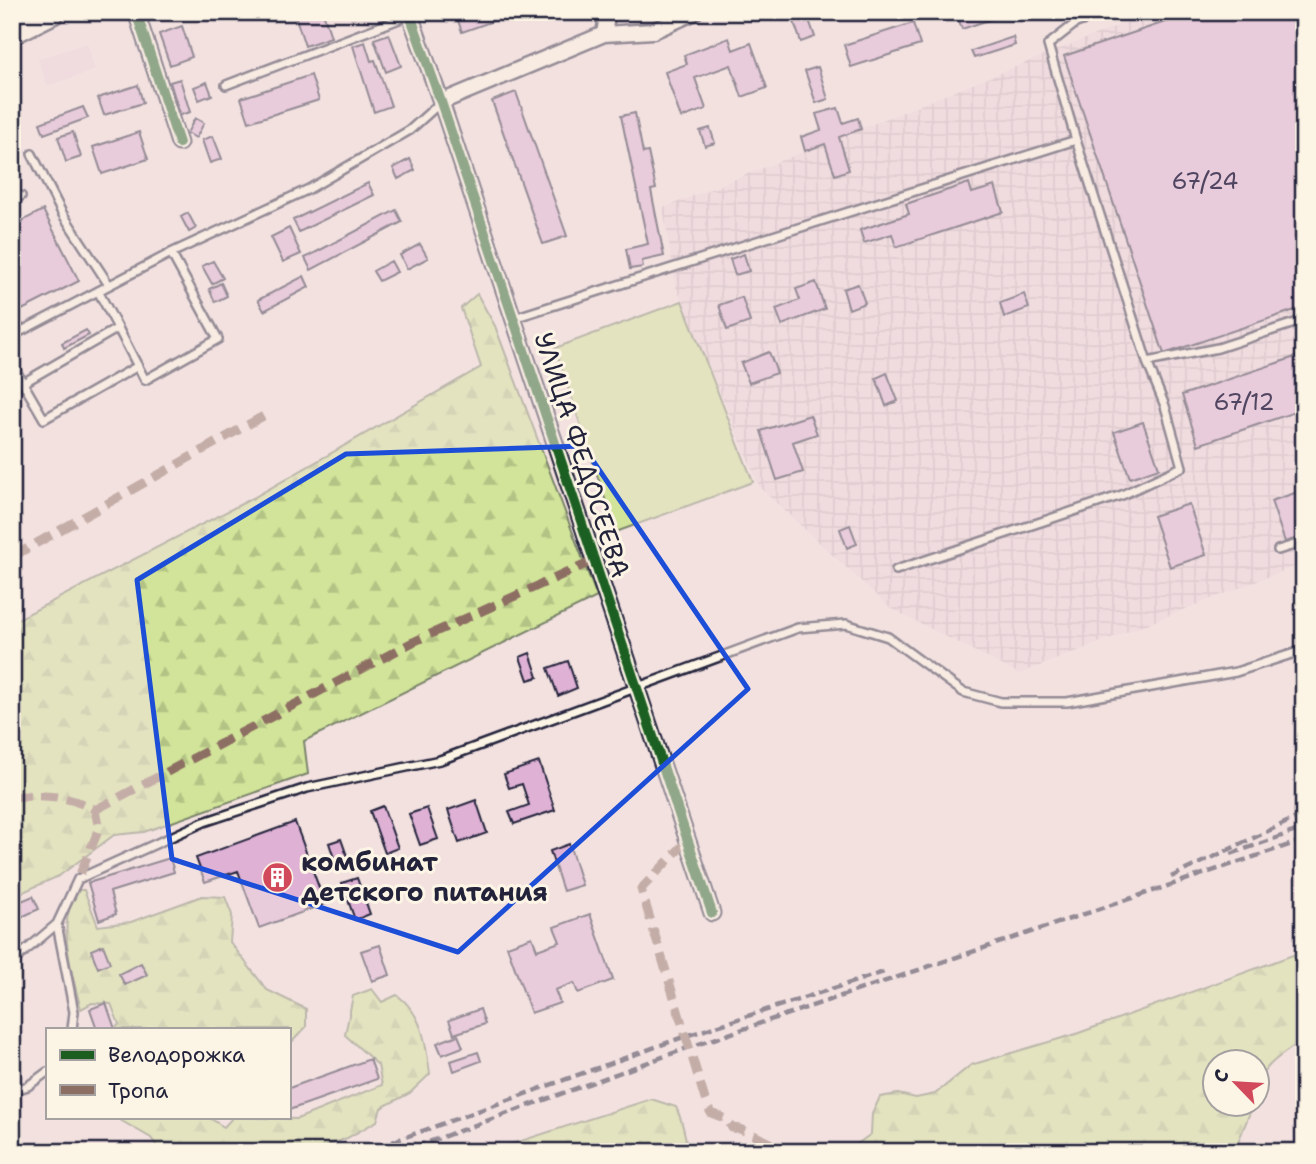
<svg xmlns="http://www.w3.org/2000/svg" width="1316" height="1164" font-family="'Shantell Sans',sans-serif">
	<style>
		.built { fill: #edd3dd }
		.industrial { fill: url(#industrial-grid) }
		.green { fill: #d1e499; stroke: #7a836a; stroke-width: 2 }
		.forest { fill: url(#forest-firs); stroke: #7a836a; stroke-width: 2 }
		.building { fill: #deb1d5; stroke: #22223b; stroke-width: 2 }
		.lines { fill: none; stroke-linecap: round; stroke-linejoin: round }
		.service-casing { stroke: #22223b; stroke-width: 12 }
		.minor-casing { stroke: #22223b; stroke-width: 19 }
		.secondary-casing { stroke: #22223b; stroke-width: 26 }
		.service { stroke: #fcf5e5; stroke-width: 7 }
		.minor { stroke: #fcf5e5; stroke-width: 14 }
		.secondary { stroke: #fcf5e5; stroke-width: 21 }
		.rail { stroke: #22223b; stroke-width: 4.5; stroke-dasharray: 10 5; stroke-linecap: butt }
		.quiet { stroke: #8d6e63; stroke-width: 9; stroke-dasharray: 18 9; stroke-linecap: butt }
		.cycleway-casing { stroke: #fcf5e5; stroke-width: 15 }
		.cycleway { stroke: #1b5e20; stroke-width: 10 }
		.marked { fill: none; stroke: #1d4ed8; stroke-width: 5; stroke-linejoin: round }
		.labels { text-anchor: middle; stroke-width: 6; stroke-linejoin: round; paint-order: stroke }
		.number-label { font-size: 23px; fill: #514662 }
		.street-label { font-size: 26px; fill: #22223b; stroke: #fcf5e5 }
		.poi-label { font-size: 26px; font-weight: bold; fill: #22223b; stroke: #fcf5e5; text-anchor: start }
	</style>
	<defs>
		<pattern id="industrial-grid" width="8" height="8" patternUnits="userSpaceOnUse" patternTransform="scale(1.75)"><rect width="8" height="8" fill="#edd3dd"/><path d="M0 4h8M4 0v8" fill="none" stroke="#cbb5bf"/></pattern>
		<pattern id="forest-firs" width="22" height="20" patternUnits="userSpaceOnUse" patternTransform="scale(1.75)"><rect width="22" height="20" fill="#d1e499"/><path d="M5 1l3.5 6h-7zM16 11l3.5 6h-7z" fill="#b3c385"/></pattern>
	</defs>
	<rect width="100%" height="100%" fill="#f3e1e0"/>
	<filter id="ink" filterUnits="userSpaceOnUse"><feTurbulence type="fractalNoise" baseFrequency=".0143" numOctaves="2"/><feDisplacementMap in="SourceGraphic" scale="14" xChannelSelector="R" yChannelSelector="G"/><feConvolveMatrix kernelMatrix="1 2 1 2 8 2 1 2 1" color-interpolation-filters="sRGB"/></filter>
	<g filter="url(#ink)">
		<path class="built" d="M87,43L95,70L47,86L38,59Z"/>
		<path class="industrial" d="M1152,12H1304V563L1019,674L890,608L760,488L676,287L663,208Z"/>
		<path class="green" d="M682,301L753,482L616,532L555,348Z"/>
		<path class="forest" d="M477,294L495,326L597,597L304,741L308,774L144,832L114,835L59,876L12,897V622L253,498L481,367L461,308Z
			M79,890H84L98,926L131,922L202,896L225,897L232,915L230,942L267,990L306,1009V1027L289,1045V1029H115L119,1024L111,1004L92,1003L81,1009C74,982 61,938 69,910C71,904 76,897 79,890Z
			M1304,951V1039C1287,1052 1261,1065 1257,1087L1256,1062H1214V1104L1253,1105L1234,1152H846L871,1134L872,1114L880,1097L898,1094L916,1098L935,1094L971,1065L1076,1034Z
			M372,989L382,1002L397,995C423,1014 426,1044 430,1074L410,1093L381,1108L377,1121L347,1138L312,1152H161L151,1138L115,1117H212L211,1119L224,1127L233,1117L297,1119L382,1085L378,1065L345,1035L353,996Z
			M651,1099L676,1107C684,1124 684,1135 689,1152H487Z"/>
		<path class="building" d="M294,12H323L331,37L305,46Z
			M455,12H500L502,18L462,32Z
			M956,12H1012L962,29Z
			M1195,12H1304V307L1164,354L1064,56Z
			M808,17L815,37L801,42L794,22Z
			M913,23L920,45L851,67L844,45Z
			M182,26L192,57L170,65L159,34Z
			M389,34L401,66L386,72L374,39Z
			M1013,37L1015,45L974,58L971,51Z
			M729,38L733,50L751,43L767,88L742,97L731,65L695,78L706,109L681,118L665,72L687,64L684,55Z
			M365,42L371,61L375,60L391,106L374,112L353,46Z
			M818,67L828,99L816,103L805,71Z
			M311,75L319,100L249,122L241,98Z
			M180,79L190,112L180,115L170,82Z
			M207,82L212,95L199,100L194,87Z
			M138,85L143,103L104,115L98,98Z
			M516,92L567,236L543,244L492,101Z
			M83,107L88,118L44,134L40,123Z
			M838,108L843,123L858,118L861,129L839,137L849,170L835,175L825,144L805,151L801,137L821,130L816,114Z
			M635,113L643,153L648,152L656,189L651,190L664,256L642,261L643,267L630,269L626,249L648,244L621,116Z
			M195,118L204,123L196,138L187,133Z
			M710,128L715,143L705,146L700,131Z
			M73,132L81,157L66,162L58,137Z
			M139,132L148,159L102,174L93,147Z
			M213,136L222,159L210,163L202,140Z
			M410,159L415,170L398,179L393,168Z
			M368,183L374,195L299,232L293,220Z
			M969,183L972,193L995,186L1003,212L896,247L892,234L864,243L860,230L909,214L906,204Z
			M43,210L79,281L12,315V226Z
			M396,210L402,222L311,270L305,258Z
			M188,213L196,228L189,232L181,217Z
			M289,228L301,254L283,262L271,237Z
			M420,244L428,258L407,269L400,255Z
			M744,254L749,271L735,275L730,259Z
			M213,261L223,278L212,284L202,266Z
			M391,261L397,272L379,281L373,271Z
			M304,276L309,287L264,311L258,300Z
			M816,282L825,309L782,325L776,309L800,300L796,289Z
			M221,283L227,296L215,302L209,289Z
			M858,284L865,303L849,309L843,289Z
			M1024,294L1029,308L1004,317L1000,303Z
			M742,297L750,322L727,330L719,305Z
			M86,330L89,335L64,348L62,343Z
			M769,352L777,373L749,383L741,363Z
			M1304,354V409L1198,445L1182,395Z
			M887,373L898,401L886,406L876,378Z
			M810,415L817,434L793,442L803,472L777,480L761,431Z
			M1143,422L1159,468L1130,478L1114,432Z
			M1304,490V536L1285,542L1271,501Z
			M1189,504L1206,555L1170,567L1153,516Z
			M850,525L857,544L847,548L840,529Z
			M530,653L538,677L528,680L520,657Z
			M568,661L577,688L558,696L548,668Z
			M539,762L555,810L514,824L509,812L529,805L522,784L509,788L504,774Z
			M476,800L487,833L459,843L448,810Z
			M383,806L398,848L385,853L370,811Z
			M427,808L438,839L420,845L409,814Z
			M295,822L325,904L259,928L238,871L205,882L196,858Z
			M341,839L347,856L335,861L329,843Z
			M569,844L582,885L563,891L550,851Z
			M170,858L174,872L110,892L116,914L99,920L88,883Z
			M357,878L370,914L355,920L342,883Z
			M33,896L39,909L15,920L12,905Z
			M590,914L613,980L578,993L574,983L555,990L560,1003L531,1013L507,946L532,937L537,950L560,942L554,927Z
			M103,945L110,963L98,968L91,950Z
			M380,945L390,975L372,981L361,951Z
			M141,963L147,975L125,985L119,974Z
			M106,1003L115,1029H97L90,1009Z
			M480,1009L485,1024L454,1034L449,1020Z
			M458,1035L463,1047L442,1055L437,1043Z
			M478,1052L481,1061L454,1071L451,1061Z
			M370,1059L377,1079L289,1110V1088Z"/>
		<g class="lines">
			<defs>
				<path id="service" d="M1108,12L1076,23L1048,45L1076,140L1147,362L1218,348L1304,320
					M226,85L410,15
					M32,154L62,213L109,285
					M12,200L21,196
					M171,253L309,189L410,130L441,102
					M98,291L118,328
					M514,318L1076,140
					M12,336L171,253L218,339L145,380L118,328L23,383
					M12,364L44,419L138,366
					M1278,550L1304,542
					M896,570L1122,495L1182,467L1165,406L1147,362
					M57,924L74,1012L72,1029
					M12,962L57,924L78,879L204,822L307,788L440,760L798,628L846,624L888,637L963,692L1001,702H1067L1236,672L1304,650
					M12,1091L28,1086L47,1072"/>
				<path id="minor" d="M136,12L179,143
					M409,12L441,102L712,913
					M601,12L606,22L604,34
					M441,102L604,34L653,31L695,12"/>
				<path id="secondary" d="M12,33L54,12"/>
			</defs>
			<use href="#service" class="service-casing"/>
			<use href="#minor" class="minor-casing"/>
			<use href="#secondary" class="secondary-casing"/>
			<use href="#service" class="service"/>
			<use href="#minor" class="minor"/>
			<use href="#secondary" class="secondary"/>
			<path class="rail" d="M1231,854L1304,828
				M1171,877L1304,814
				M364,1152L686,1036L887,971
				M401,1152L690,1047L1304,840"/>
			<path class="quiet" d="M12,557L267,414
				M12,797C42,794 69,795 95,810L99,829L78,879
				M95,810L413,642L593,561
				M687,841L641,889L707,1106L711,1113L727,1119L732,1128L740,1129L769,1142L773,1152"/>
			<defs>
				<path id="cycleway" d="M136,12L179,143
					M409,12L441,102L712,913"/>
			</defs>
			<use href="#cycleway" class="cycleway-casing"/>
			<use href="#cycleway" class="cycleway"/>
		</g>
	</g>
	<path d="M0 0H1316V1164H0ZM583,446L748,689L458,952L172,859L137,580L346,454Z" fill="#f3e1e0" fill-opacity=".55" fill-rule="evenodd"/>
	<path class="marked" d="M583,446L748,689L458,952L172,859L137,580L346,454Z"/>
	<defs>
		<symbol id="building-disc" viewBox="-11 -11 22 22"><circle r="9.5" fill="#d1495b" stroke="#fcf5e5"/><path d="M-4-6H4V6H1V3H-1V6H-4ZM-2.5-4.3h1.7v1.8h-1.7ZM.8-4.3h1.7v1.8H.8ZM-2.5-1h1.7V.8h-1.7ZM.8-1h1.7V.8H.8Z" fill="#fff"/></symbol>
	</defs>
	<g fill-rule="evenodd">
		<use href="#building-disc" x="260" y="860" width="35" height="35"/>
	</g>
	<g class="labels">
		<g class="number-label">
			<text x="1205" y="189">67/24</text>
			<text x="1244" y="410">67/12</text>
		</g>
		<g class="street-label">
			<text transform="translate(582 455) rotate(72)" y="9">УЛИЦА ФЕДОСЕЕВА</text>
		</g>
		<g class="poi-label">
			<text x="301" y="871">комбинат<tspan x="301" dy="30">детского питания</tspan></text>
		</g>
	</g>
	<rect width="1316" height="1164" fill="none" stroke="#fcf5e5" stroke-width="42"/>
	<rect x="21" y="21" width="1274" height="1122" fill="none" stroke="#22223b" stroke-width="2.5" filter="url(#ink)"/>
	<rect x="46" y="1028" width="245" height="91" fill="#fcf5e5" stroke="#a5a1a1" stroke-width="2"/>
	<rect x="60" y="1050" width="35" height="10" fill="#1b5e20" stroke="#a5a1a1" stroke-width="2"/>
	<text x="108" y="1062" font-size="21" fill="#22223b">Велодорожка</text>
	<rect x="60" y="1085" width="35" height="10" fill="#8d6e63" stroke="#a5a1a1" stroke-width="2"/>
	<text x="108" y="1098" font-size="21" fill="#22223b">Тропа</text>
	<g transform="translate(1236 1083) rotate(295)"><circle r="33" fill="#fcf5e5" stroke="#a5a1a1" stroke-width="2"/>
	<path d="M0-5L12 26L0 18L-12 26Z" fill="#d1495b"/>
	<text y="-10" font-size="19" font-weight="bold" text-anchor="middle" fill="#22223b">С</text>
	</g>
</svg>
